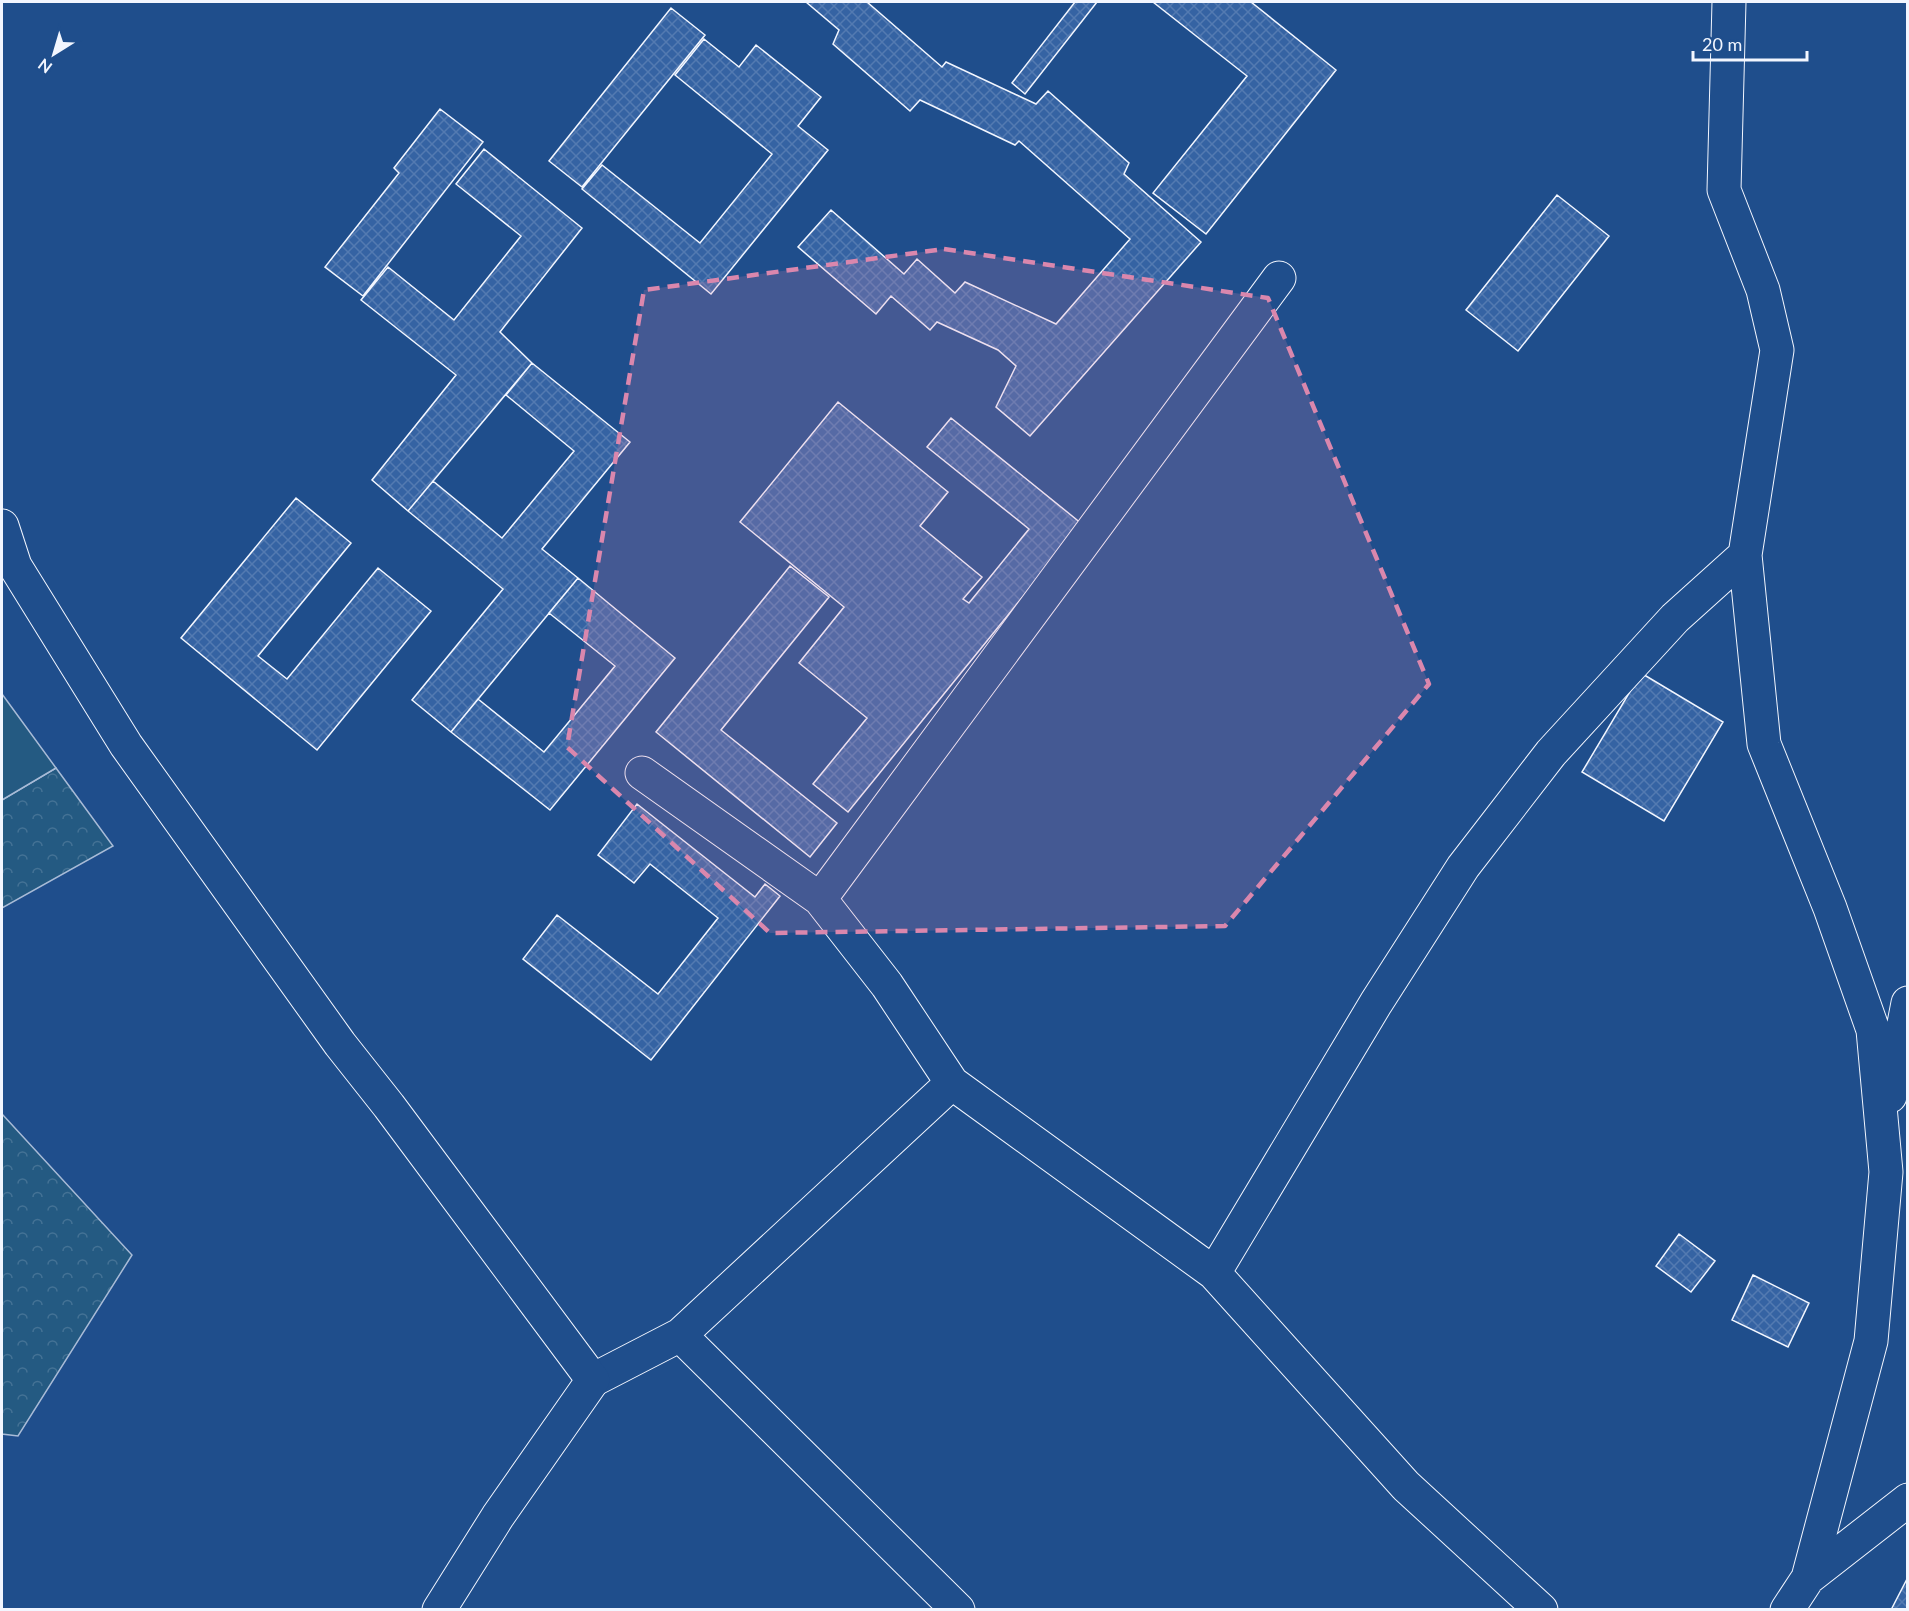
<svg xmlns="http://www.w3.org/2000/svg" width="1909" height="1611" font-family="Lato,sans-serif">
	<style>
		.forest { fill: url(#forest-crowns); stroke: #a8bbd7; stroke-width: 1.5 }
		.park { fill: #245a82; stroke: #a8bbd7; stroke-width: 1.5 }
		.building { fill: url(#building-cross-hatch); stroke: #f2f6ff; stroke-width: 1.5 }
		.lines { fill: none; stroke-linecap: round; stroke-linejoin: round }
		.street-casing { stroke: #f2f6ff; stroke-width: 35 }
		.secondary-casing { stroke: #f2f6ff; stroke-width: 35 }
		.street { stroke: #1f4e8c; stroke-width: 33 }
		.secondary { stroke: #1f4e8c; stroke-width: 33 }
		.marked { fill: #da87ad; fill-opacity: 0.2; stroke: #da87ad; stroke-width: 4.5; stroke-dasharray: 12 8; stroke-linejoin: round }
	</style>
	<defs>
		<pattern id="forest-crowns" width="20" height="18" patternUnits="userSpaceOnUse" patternTransform="scale(1.5)"><rect width="20" height="18" fill="#245a82"/><path d="M2 6a3 3 0 1 1 6 0M12 15a3 3 0 1 1 6 0" fill="none" stroke="#447295"/></pattern>
		<pattern id="building-cross-hatch" width="8" height="8" patternUnits="userSpaceOnUse" patternTransform="scale(1.5)"><rect width="8" height="8" fill="#3563a3"/><path d="M0 0l8 8M0 8l8-8" fill="none" stroke="#537ab1"/></pattern>
	</defs>
	<rect width="100%" height="100%" fill="#1f4e8c"/>
	<path class="forest" d="M56,768L113,846L2,908V800Z
		M2,1114L132,1255L18,1436L2,1434Z"/>
	<path class="park" d="M2,694L56,768L2,800Z"/>
	<path class="building" d="M806,2H867L942,67L946,62L1036,104L1048,91L1129,163L1124,174L1201,242L1030,436L996,407L1016,366L998,350L937,322L930,330L891,296L876,314L798,247L831,210L904,274L917,259L955,293L965,282L1056,324L1130,239L1019,141L1015,145L920,100L910,111L833,44L839,30Z
		M1075,2H1097L1025,94L1012,83Z
		M1153,2H1251L1336,70L1206,234L1153,193L1247,76Z
		M671,8L705,35L582,187L549,161Z
		M704,39L739,67L756,45L821,97L798,126L828,150L711,294L582,189L602,165L700,243L772,154L675,75Z
		M440,109L483,142L363,296L325,267L399,173L394,168Z
		M484,149L582,228L500,332L532,363L408,511L372,480L456,375L361,300L388,267L454,320L521,236L456,184Z
		M1557,195L1609,236L1518,351L1466,310Z
		M532,363L630,442L542,549L578,578L451,732L412,700L503,589L408,511L433,481L502,538L574,451L506,395Z
		M838,402L948,492L920,526L982,577L963,599L969,603L1029,529L927,447L951,418L1082,524L848,812L813,784L867,718L799,663L844,607L740,522Z
		M296,498L351,543L258,656L287,679L378,568L431,611L317,750L181,638Z
		M790,566L829,597L721,730L837,823L810,857L656,732Z
		M578,578L675,658L550,810L451,732L478,699L544,752L615,666L549,613Z
		M1641,673L1723,722L1664,821L1582,772Z
		M637,804L755,897L765,884L780,896L651,1060L523,959L557,915L658,994L718,918L650,864L634,883L598,855Z
		M1679,1234L1715,1261L1691,1292L1656,1266Z
		M1753,1275L1809,1303L1788,1347L1732,1320Z
		M1908,1577V1610H1891Z"/>
	<g class="lines">
		<defs>
			<path id="street" d="M1729,2L1724,190L1763,290L1777,350L1745,555L1764,744L1830,908L1873,1030L1886,1172L1871,1341L1808,1578
				M642,773L820,899
				M952,1083L887,985L820,899L1279,278
				M1890,1096L1908,1003
				M1214,1273L1376,1003L1463,867L1551,753L1675,618L1745,555
				M680,1335L958,1610
				M593,1380L680,1335L952,1083L1214,1273L1406,1486L1541,1610
				M1787,1610L1808,1578L1908,1500"/>
			<path id="secondary" d="M2,526L15,566L126,745L340,1044L389,1106L593,1380L498,1516L439,1610"/>
		</defs>
		<use href="#street" class="street-casing"/>
		<use href="#secondary" class="secondary-casing"/>
		<use href="#street" class="street"/>
		<use href="#secondary" class="secondary"/>
	</g>
	<path class="marked" d="M944,249L1268,298L1429,684L1225,926L770,933L567,747L644,290Z"/>
	<rect width="1909" height="1611" fill="none" stroke="#f2f6ff" stroke-width="6"/>
	<g transform="translate(54 54) rotate(217)" stroke="#1f4e8c" stroke-width="4.5" paint-order="stroke">
	<path d="M0-4.5L10 22L0 15L-10 22Z" fill="#f2f6ff"/>
	<text y="-9" font-size="16" font-weight="bold" text-anchor="middle" fill="#f2f6ff">N</text>
	</g>
	<path d="M1693 51v9h114v-9" fill="none" stroke="#f2f6ff" stroke-width="3"/>
	<text x="1702" y="51" font-size="18" fill="#f2f6ff" stroke="#1f4e8c" stroke-width="4.5" paint-order="stroke">20 m</text>
</svg>
